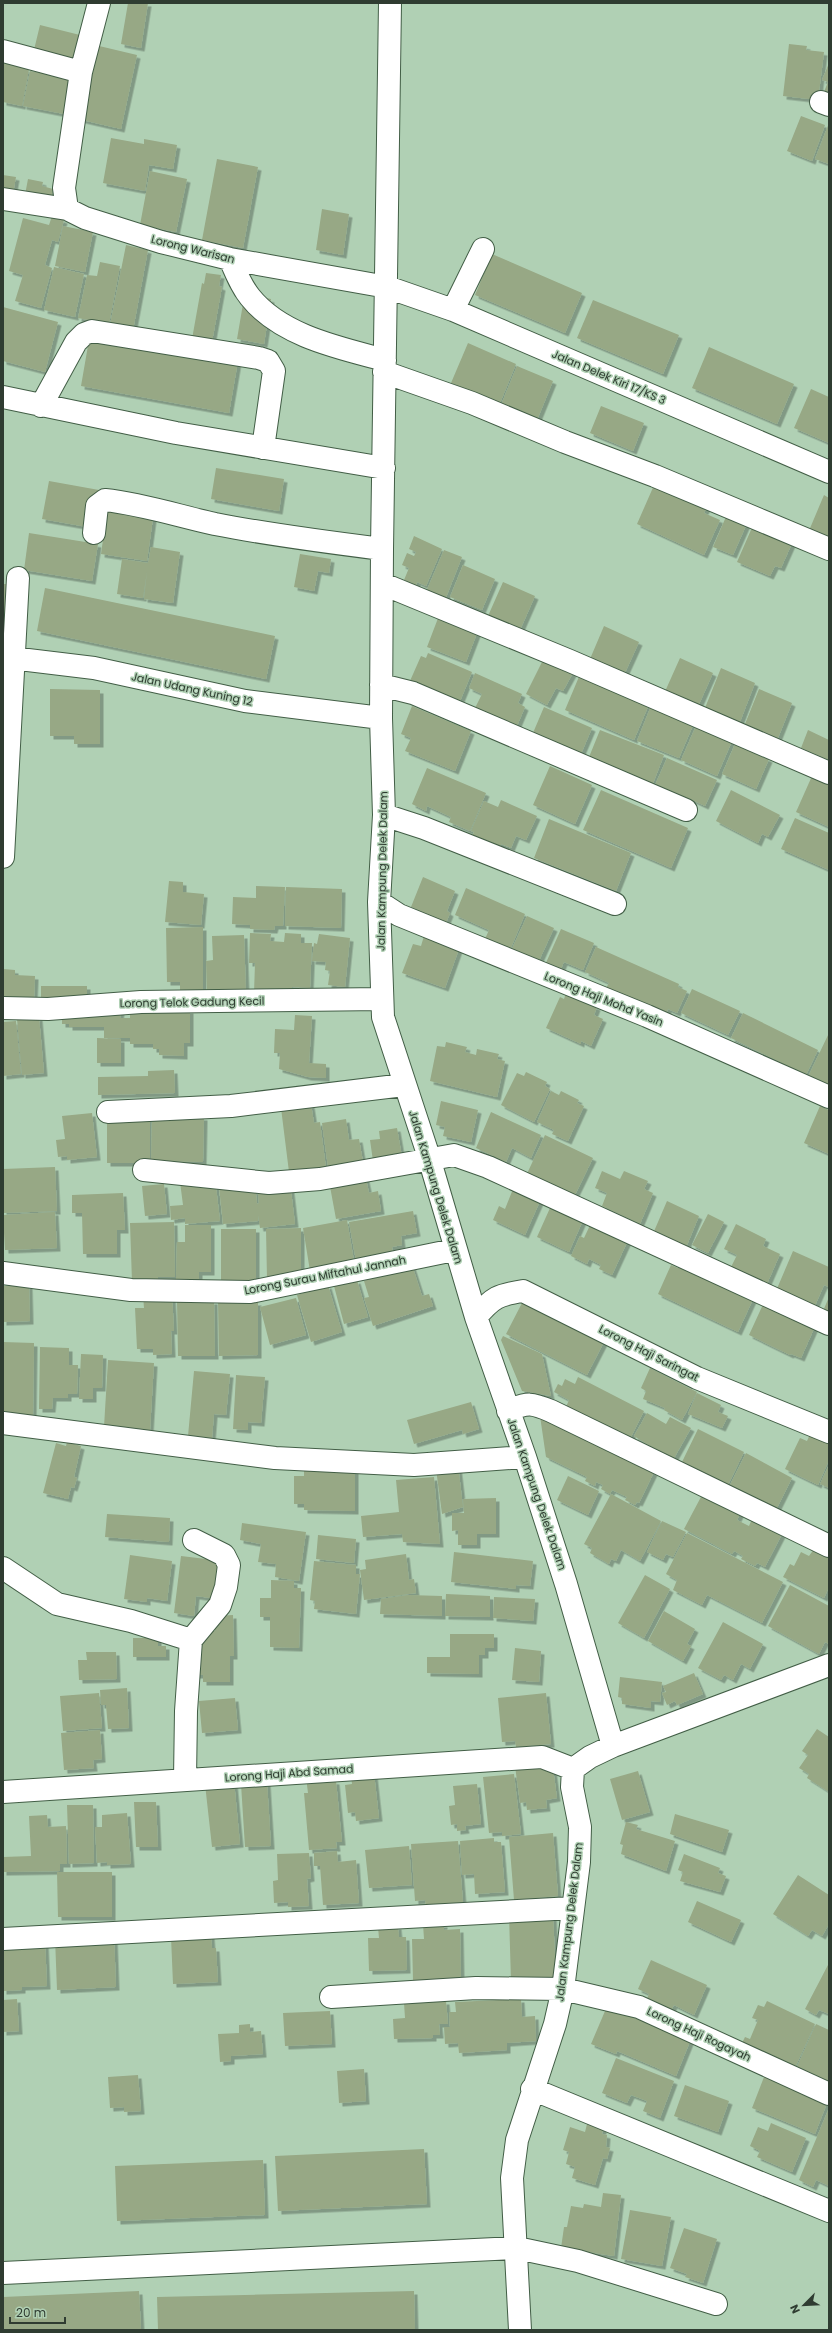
<svg xmlns="http://www.w3.org/2000/svg" width="832" height="2333" font-family="Poppins,sans-serif">
	<style>
		.building { fill: #97a885; filter: url(#shadow) }
		.lines { fill: none; stroke-linecap: round; stroke-linejoin: round }
		.minor-casing { stroke: #425e46; stroke-width: 24 }
		.minor { stroke: #fff; stroke-width: 22 }
		.labels { text-anchor: middle; stroke-width: 3; stroke-linejoin: round; paint-order: stroke }
		.street-label { font-size: 11px; fill: #2f3c31; stroke: #b0d0b4 }
	</style>
	<defs>
		<filter id="shadow"><feDropShadow dx="3.5" dy="3.5" stdDeviation="0" flood-color="#0004"/></filter>
	</defs>
	<rect width="100%" height="100%" fill="#b0d0b4"/>
	<path class="building" d="M128,3H148L141,48L121,44Z
		M40,25L80,35L73,64L33,54Z
		M789,44L807,46L806,50L824,52L818,100L783,96Z
		M95,45L137,55L121,129L78,119Z
		M3,63L29,69L22,106L3,102Z
		M829,63V108L819,104L828,82L822,80Z
		M30,71L71,78L64,114L23,106Z
		M801,116L825,125L812,161L787,151Z
		M829,123V164L815,159Z
		M111,138L144,144V139L177,145L173,169L149,165L145,191L103,183Z
		M217,159L258,167L243,248L202,240Z
		M150,171L187,179L176,232L140,225Z
		M3,175L16,177L12,199L3,197Z
		M28,179L43,182L42,186L53,189L50,206L24,200Z
		M322,209L349,214L343,255L316,250Z
		M52,216L64,220L58,242L52,240L45,265L52,268L41,308L15,301L23,275L9,271L23,218L49,225Z
		M63,226L93,232L85,272L55,266Z
		M126,245L148,250L133,330L110,325Z
		M492,254L582,293L565,333L475,295Z
		M100,262L120,266L109,324L78,318L87,275L97,276Z
		M54,267L84,274L75,317L44,310Z
		M206,273L221,275L219,286L222,287L212,342L192,339L202,283L204,284Z
		M257,296L271,299L264,344L237,339L244,298Z
		M593,300L679,335L663,374L577,338Z
		M3,307L58,322L45,372L3,361Z
		M90,334L238,361L229,413L81,386Z
		M468,343L516,364L500,403L451,383Z
		M709,347L794,384L777,424L692,388Z
		M517,366L553,381L535,425L499,410Z
		M811,389L829,397V443L794,428Z
		M601,406L644,423L633,451L590,433Z
		M216,468L284,479L279,511L211,499Z
		M49,481L99,490L93,528L42,519Z
		M655,483L707,507L704,513L720,520L704,555L637,524Z
		M824,495L829,498V542L808,533Z
		M108,504L154,511L147,561L101,554Z
		M728,512L748,521L733,555L713,547Z
		M754,523L793,541L781,568L775,566L770,576L737,562Z
		M29,533L98,544L92,581L24,570Z
		M414,536L442,549L426,586L417,582L416,586L404,580L409,568L402,565L407,553L414,556L416,552L409,549Z
		M151,547L180,552L173,603L144,599L147,571L143,598L117,594L122,559L148,563Z
		M444,550L462,557L445,600L426,592Z
		M300,554L331,559L329,573L318,571L314,591L294,587Z
		M463,565L495,579L482,610L450,597Z
		M503,582L535,596L520,630L488,616Z
		M3,584H7L9,635H3Z
		M45,588L275,636L266,679L37,631Z
		M440,613L479,628L466,662L427,647Z
		M604,626L639,642L624,675L590,659Z
		M428,653L472,672L456,711L406,690L421,656L426,658Z
		M545,656L574,671L563,691L556,688L547,705L526,694Z
		M680,658L713,673L696,711L663,696Z
		M721,668L755,683L738,727L703,713Z
		M581,672L650,702L634,740L565,710Z
		M475,673L522,694L518,703L525,707L517,726L475,708L482,694L469,688Z
		M50,689L100,690V744H74V736H50Z
		M759,689L792,703L776,743L743,729Z
		M412,706L471,731L455,771L405,751L411,738L401,734Z
		M651,706L694,723L679,758L637,741Z
		M544,707L592,728L575,768L527,747Z
		M696,726L732,741L717,776L681,760Z
		M600,730L664,755L652,786L585,767Z
		M808,730L829,740V760L801,748Z
		M735,744L769,759L756,789L722,774Z
		M667,758L717,780L705,806L688,798L685,807L652,792Z
		M550,766L592,785L575,824L533,805Z
		M427,768L486,793L470,831L449,822L451,817L427,806L426,811L412,804Z
		M812,776L829,784V827L796,812Z
		M601,790L688,828L671,868L583,830Z
		M731,790L780,815L768,837L762,834L758,843L716,821Z
		M501,800L537,816L526,840L516,836L511,848L501,844L499,851L471,839L474,832L471,831L484,801L498,807Z
		M795,818L829,833V870L781,849Z
		M549,819L631,853L616,891L534,858Z
		M423,877L455,891L447,911L450,913L446,923L411,907Z
		M169,881L183,882V892L204,894L201,925L165,922Z
		M256,886L285,887L283,926H275L274,930L250,929V925L232,924L233,897L256,898Z
		M286,887L342,889L341,928L285,926Z
		M466,888L525,914L510,950L485,939L489,930L455,915Z
		M527,916L554,928L538,963L511,951Z
		M203,927V993H180V982H167L166,928Z
		M561,929L594,943L583,970L564,962L560,971L545,965Z
		M250,933L271,934L270,941L284,942L285,933L301,934V943H312L310,988L292,987V995L254,993L255,963H249Z
		M319,934L350,938L345,987L328,985L330,971L325,970L326,962L312,961L314,943L317,944Z
		M244,935L246,993L207,995L206,961L213,960L212,936Z
		M424,936L459,949L445,988L402,973L413,944L421,946Z
		M596,947L679,984L678,987L687,991L677,1013L668,1009L666,1014L606,988L609,983L585,972Z
		M3,969L15,970V975L35,976L34,999L3,998Z
		M41,986H87V1001L41,1000Z
		M692,989L740,1011L728,1035L681,1013Z
		M566,993L597,1007L594,1015L603,1019L591,1046L581,1041V1044L546,1028L560,997L564,999Z
		M62,1009L121,1010L120,1018H130V1009L190,1010V1043H184V1056L159,1055V1049H153V1044H130V1038H104V1027H69V1024H62Z
		M743,1013L818,1050L806,1075L731,1038Z
		M295,1015L312,1016L309,1063L326,1064V1078L308,1077L279,1069L280,1053H274L275,1029L294,1030Z
		M39,1017L44,1073L22,1075L17,1019Z
		M16,1021L21,1074L3,1076V1022Z
		M829,1033V1089L807,1079Z
		M97,1038L121,1039V1063H97Z
		M446,1042L467,1047L465,1052L476,1055L477,1049L499,1054L497,1059L505,1061L497,1097L430,1081L437,1046L445,1047Z
		M174,1070L175,1093L98,1095V1077L148,1076V1071Z
		M526,1072L547,1082L545,1086L550,1089L534,1122L501,1105L517,1073L524,1076Z
		M551,1091L559,1095L561,1091L579,1100L577,1103L584,1106L568,1141L552,1134L554,1130L537,1122Z
		M441,1101L478,1110L471,1142L443,1136L445,1127L436,1125Z
		M311,1104L314,1123L320,1122L326,1168L289,1172L281,1108Z
		M820,1106L829,1110V1154L804,1143Z
		M491,1112L541,1135L531,1158L512,1148L506,1162L476,1148Z
		M92,1113L97,1157L67,1160V1156L58,1157L56,1140L65,1139L62,1116Z
		M172,1116L204,1117L203,1162L151,1161L152,1121H172Z
		M107,1117H150V1163H107Z
		M346,1119L349,1140L359,1139L363,1162L328,1167L322,1123Z
		M397,1128L402,1157L373,1161L370,1140L380,1139L379,1131Z
		M545,1135L593,1158L572,1201L525,1178Z
		M55,1167L57,1211L3,1213V1169Z
		M602,1171L620,1179L624,1171L648,1181L644,1189L653,1193L640,1224L602,1206L607,1193L595,1188Z
		M365,1174L369,1193L378,1191L381,1211L336,1219L329,1181Z
		M215,1178L220,1221L185,1224V1218L171,1220L170,1206L183,1205L180,1182Z
		M290,1182L295,1224L260,1228L258,1215V1221L223,1224L219,1187L255,1184L257,1204L259,1203L257,1186Z
		M164,1184L167,1214L145,1216L142,1186Z
		M513,1189L540,1201L525,1235L493,1220L499,1206L505,1209Z
		M123,1193L125,1230H117V1254H83L82,1213H72V1195Z
		M667,1201L699,1216L685,1250L652,1236Z
		M550,1208L563,1214L565,1209L584,1218L569,1252L537,1237Z
		M413,1211L417,1233L401,1236L402,1245L392,1247L393,1254L356,1261L349,1222Z
		M55,1212L57,1248L5,1250L3,1215Z
		M708,1214L724,1222L708,1253L692,1245Z
		M347,1220L354,1261L310,1271L303,1228Z
		M592,1221L629,1238L612,1275L599,1269L601,1265L589,1259L587,1264L571,1256L580,1236L584,1238Z
		M174,1222L175,1277H158V1281L132,1282L130,1223Z
		M736,1224L766,1239L763,1246L780,1254L767,1284L731,1267L737,1255L724,1249Z
		M185,1225H211V1272H199V1279H176L177,1242H185Z
		M301,1228V1279H267L266,1229Z
		M221,1229H256V1285L221,1284Z
		M793,1251L829,1267V1287L824,1285L814,1308L776,1291Z
		M680,1263L754,1297L738,1332L658,1294L671,1265L678,1268Z
		M412,1265L422,1296L429,1294L433,1306L373,1326L364,1298L369,1297L364,1281Z
		M357,1280L368,1317L344,1324L334,1286Z
		M29,1285L30,1321L3,1322V1286Z
		M328,1285L342,1332L311,1342L297,1295Z
		M172,1294L174,1331H171L172,1354L153,1355V1349H137L135,1308H144L143,1295Z
		M829,1297V1314L823,1311Z
		M296,1298L306,1335L270,1345L260,1307Z
		M766,1298L817,1322L801,1358L791,1354L790,1355L749,1335Z
		M177,1301H214L215,1356H178Z
		M218,1302H258V1355L219,1356Z
		M522,1303L607,1336L587,1375L506,1334Z
		M503,1336L542,1354L551,1396L522,1391L501,1340Z
		M3,1342L34,1343L33,1417H6V1411H3Z
		M40,1347L69,1348V1365H78L77,1394H68V1398H53L52,1409H39Z
		M81,1354L103,1355L102,1388H93V1399H79Z
		M108,1360L154,1363L150,1430L104,1427Z
		M650,1368L697,1392L682,1420L664,1410L665,1408L643,1399L646,1391L641,1388Z
		M194,1371L230,1374L226,1415L214,1414L212,1438L188,1436Z
		M236,1375L265,1377L261,1423L248,1422V1430L233,1429Z
		M578,1377L644,1411L630,1439L566,1407L569,1400L554,1392L558,1384L562,1386L565,1379L575,1384Z
		M697,1393L721,1405L718,1412L728,1416L722,1428L688,1414Z
		M471,1402L479,1429L463,1434L462,1430L414,1444L407,1420Z
		M647,1413L666,1424L670,1417L691,1428L673,1460L634,1436Z
		M540,1416L654,1472L639,1503L637,1502L635,1505L625,1500L627,1497L612,1490L610,1494L601,1489L603,1485L596,1482L595,1486L585,1481L587,1477L546,1457Z
		M698,1429L744,1452L728,1485L682,1462Z
		M812,1430L829,1438V1460L818,1485L785,1469L800,1438L807,1441Z
		M67,1442L81,1446L74,1477L77,1478L74,1488L71,1487L68,1499L43,1493L56,1443L66,1446Z
		M746,1453L792,1478L776,1510L730,1485Z
		M458,1465L463,1507L442,1514L436,1469Z
		M829,1465V1488L820,1484Z
		M304,1468H355V1511L304,1510V1504H294V1476H304Z
		M568,1476L599,1491L588,1515L557,1500Z
		M434,1477L440,1544L403,1542L402,1534L363,1537L361,1516L399,1512L396,1480Z
		M611,1494L661,1521L640,1561L621,1550L616,1561L611,1559L609,1564L590,1553L592,1548L584,1544Z
		M702,1495L742,1510L737,1520L749,1526L752,1519L782,1534L765,1567L757,1563L755,1566L741,1559L743,1556L734,1551L732,1554L684,1529Z
		M496,1498V1534H477V1545H458V1530L452,1531V1513H464L463,1499Z
		M107,1514L170,1518L169,1542L105,1537Z
		M662,1521L686,1532L673,1557L666,1554L663,1560L647,1552Z
		M242,1523L306,1532L299,1581L275,1577L276,1564L258,1562L261,1544L240,1540Z
		M687,1533L783,1582L762,1623L707,1595L702,1605L673,1590L677,1580L666,1574Z
		M318,1535L356,1539L354,1563L316,1559Z
		M814,1549L829,1557V1587L824,1598L783,1577L790,1564L794,1566L801,1552L809,1556Z
		M454,1552L533,1561L530,1586L516,1585V1589L451,1582Z
		M406,1554L409,1580L414,1579L416,1593L364,1600L360,1570L366,1569L365,1560Z
		M130,1555L172,1561L167,1601L147,1598V1602L124,1599Z
		M181,1556L223,1561L218,1599L196,1596L194,1616L174,1613Z
		M314,1561L356,1565V1574H360L356,1614L314,1609L315,1601L310,1600Z
		M645,1575L670,1589L644,1638L618,1623Z
		M271,1580L294,1581V1588H301L299,1648L270,1647V1617H260V1598H271Z
		M790,1585L829,1606V1644L825,1642L819,1654L768,1626Z
		M446,1594L490,1596V1617L445,1616Z
		M408,1595L442,1596V1616L380,1614L381,1599Z
		M494,1597L535,1599L533,1621L493,1618Z
		M664,1611L695,1629L687,1644L691,1646L683,1661L648,1641Z
		M233,1615L234,1656H230V1682H203V1675H195L202,1631H215V1616Z
		M723,1622L763,1644L750,1669L741,1664L733,1680L724,1675L721,1680L698,1668Z
		M450,1634H494V1648H485V1655H479V1674L427,1673V1657H450Z
		M133,1638H158V1646H166V1657H133Z
		M515,1648L541,1651L539,1682L512,1680Z
		M86,1652H116L117,1679L79,1680L78,1660H87Z
		M694,1673L703,1694L677,1705L675,1701L667,1705L662,1693L666,1692L663,1686Z
		M620,1677L662,1682L660,1702L651,1701V1708L622,1704V1698L618,1697Z
		M127,1688L129,1728L108,1729L106,1705H101L100,1690Z
		M99,1693L102,1728L63,1731L60,1696Z
		M546,1693L551,1744L516,1747L515,1741L502,1742L498,1698Z
		M235,1698L238,1730L202,1733L199,1701Z
		M817,1729L829,1737V1792L807,1778L809,1774L799,1768L808,1755L802,1751Z
		M100,1730L102,1759L93,1760L94,1768L64,1770L61,1733Z
		M515,1766L553,1768L557,1798L546,1800L547,1808L527,1810L526,1802L520,1803Z
		M638,1771L650,1812L622,1820L610,1779Z
		M374,1773L379,1818L356,1821L355,1812L348,1813L345,1785L352,1784L351,1776Z
		M514,1774L521,1834L502,1836V1832L489,1833L483,1777Z
		M306,1777L336,1781L342,1842H336L337,1848L309,1850L304,1793H308Z
		M234,1781L240,1844L212,1847L205,1784Z
		M267,1782L271,1846L245,1847L241,1784Z
		M477,1784L481,1824L465,1826L466,1830L457,1831V1824L451,1825L449,1806L455,1805L453,1786Z
		M134,1802H156L158,1847H136Z
		M67,1805H93L94,1863L69,1864Z
		M127,1813L131,1864L107,1865V1862L97,1863L95,1827H102V1815Z
		M675,1814L729,1830L722,1852L670,1834Z
		M47,1815L48,1827L66,1826L67,1864H60V1871L3,1872V1857L31,1856L29,1816Z
		M626,1822L638,1825L636,1829L675,1841L666,1871L621,1854L623,1845L620,1844Z
		M553,1833L558,1896L514,1900L509,1837Z
		M494,1838V1842H501L505,1892L475,1894L474,1874L462,1875L460,1841Z
		M458,1841L463,1902L426,1906L425,1900L415,1901L411,1844Z
		M409,1846L412,1885L369,1888L365,1850Z
		M337,1851L338,1862L356,1860L359,1903L323,1905L320,1866H314V1853Z
		M309,1853L311,1878L307,1879L309,1906L288,1907V1902L274,1903L273,1881L278,1880L277,1854Z
		M684,1854L720,1868L718,1873L726,1876L720,1892L680,1881L683,1872L678,1870Z
		M57,1872H112V1917H58Z
		M798,1875L829,1895V1924L822,1936L812,1930L808,1936L773,1914Z
		M697,1901L741,1920L731,1942L688,1922Z
		M553,1914L556,1979L511,1981L509,1915Z
		M423,1924H444V1930L460,1929L461,1980L413,1981L412,1939H424Z
		M398,1926L399,1937H406L407,1970L369,1971L368,1938H379L378,1927Z
		M211,1935L212,1948H216L218,1982L173,1984L171,1937Z
		M114,1936L116,1987L57,1990L55,1938Z
		M45,1941L47,1986L22,1987V1990L3,1991V1942Z
		M651,1960L707,1985L694,2015L674,2005L670,2012L646,2001L649,1994L638,1989Z
		M829,1963V2014L819,2010L816,2015L805,2009Z
		M17,1999L19,2031L3,2032V2000Z
		M521,1999L522,2017L535,2016L536,2041L507,2043V2050L459,2053L458,2043L445,2044L444,2027H450L449,2012H456L455,2002Z
		M446,2001L448,2024H439L440,2035H433V2038L394,2039L393,2019L405,2018L404,2003Z
		M767,2001L815,2024L793,2072L740,2047L745,2037L750,2039L758,2020L752,2018L758,2005L764,2007Z
		M608,2004L691,2039L676,2076L617,2051L616,2054L591,2044Z
		M330,2011L332,2044L285,2046L283,2013Z
		M250,2024V2032L261,2031L263,2054L231,2056V2061L220,2062L218,2034L239,2033V2025Z
		M816,2024L829,2030V2084L796,2069Z
		M616,2058L674,2081L660,2118L643,2111L647,2101L631,2095L627,2103L602,2093Z
		M364,2069L366,2101L339,2103L337,2071Z
		M138,2075L141,2111L124,2112V2107L110,2108L108,2077Z
		M764,2077L827,2103L815,2134L752,2108Z
		M685,2085L729,2101L718,2132L674,2116Z
		M829,2108V2186L816,2180L813,2187L799,2180Z
		M588,2120L604,2125L602,2134L607,2135L606,2147L610,2148L607,2159L603,2158L595,2185L572,2178L575,2167L566,2164L569,2152L563,2150L570,2127L585,2132Z
		M771,2123L806,2138L792,2172L757,2157L760,2151L750,2146L758,2127L768,2131Z
		M424,2149L427,2204L278,2211L275,2156Z
		M263,2160L265,2215L117,2221L115,2166Z
		M603,2193L621,2195L614,2256L561,2248L564,2227H567L571,2206L583,2208L584,2204L601,2207Z
		M630,2210L671,2217L662,2266L621,2259Z
		M684,2228L717,2239L703,2283L685,2277L687,2274L670,2268Z
		M139,2291L141,2330H3V2297Z
		M414,2291L415,2330H158L157,2297Z"/>
	<g class="lines">
		<defs>
			<path id="minor" d="M390,3L382,549L381,718L384,815L379,902L383,1017L427,1151L476,1317L525,1457L566,1584L613,1746
				M3,51L81,72
				M821,102L829,105
				M3,199L67,209L85,218L161,242L230,259L387,287L453,310
				M67,209L64,188L81,72L99,3
				M483,249L453,310L829,472
				M230,259C236,273 241,286 250,297C281,336 340,348 385,360
				M384,372L472,403L565,442L655,476L829,549
				M3,397L176,433L384,468
				M41,406L76,342L84,334L92,331L259,358L268,361L274,371L263,448
				M94,533L97,506L105,500C142,504 179,516 215,524C271,535 326,542 382,549
				M383,584L570,661L829,773
				M3,657L94,668L245,701L381,718
				M381,685L413,693L686,810
				M384,815L424,828L615,904
				M3,857L18,578
				M379,902L399,915L647,1016L829,1097
				M3,1008L48,1009L141,1002L382,999
				M108,1112L231,1106L404,1085
				M144,1170L269,1183L320,1179L454,1155L488,1167L829,1324
				M3,1273L131,1290L250,1292L454,1250
				M476,1317C493,1297 498,1295 523,1291L697,1378L829,1432
				M508,1411C528,1402 532,1403 551,1411L829,1546
				M3,1423L275,1458L414,1465L525,1457
				M3,1568L57,1604L131,1621L191,1640L186,1711L185,1779
				M191,1640L220,1605L226,1587L229,1565L224,1555L194,1540
				M573,1769L590,1757L613,1746L829,1665
				M3,1792L542,1757L573,1769
				M3,1939L573,1908
				M331,1997L476,1988L563,1989L639,2007L829,2094
				M532,2089L829,2211
				M3,2273L517,2248L578,2261L716,2304
				M520,2330L512,2178L517,2140L555,2024L563,1989L579,1862L580,1827L572,1787L573,1769"/>
		</defs>
		<use href="#minor" class="minor-casing"/>
		<use href="#minor" class="minor"/>
	</g>
	<g class="labels">
		<g class="street-label">
			<text transform="translate(193 249) rotate(14)" y="4">Lorong Warisan</text>
			<text transform="translate(609 377) rotate(23)" y="4">Jalan Delek Kiri 17/KS 3</text>
			<text transform="translate(192 689) rotate(12)" y="4">Jalan Udang Kuning 12</text>
			<text transform="translate(382 871) rotate(-89)" y="4">Jalan Kampung Delek Dalam</text>
			<text transform="translate(604 999) rotate(22)" y="4">Lorong Haji Mohd Yasin</text>
			<text transform="translate(192 1002) rotate(-1)" y="4">Lorong Telok Gadung Kecil</text>
			<text transform="translate(436 1187) rotate(73)" y="4">Jalan Kampung Delek Dalam</text>
			<text transform="translate(325 1275) rotate(-11)" y="4">Lorong Surau Miftahul Jannah</text>
			<text transform="translate(649 1353) rotate(27)" y="4">Lorong Haji Saringat</text>
			<text transform="translate(537 1494) rotate(71)" y="4">Jalan Kampung Delek Dalam</text>
			<text transform="translate(289 1773) rotate(-4)" y="4">Lorong Haji Abd Samad</text>
			<text transform="translate(569 1922) rotate(-83)" y="4">Jalan Kampung Delek Dalam</text>
			<text transform="translate(699 2034) rotate(25)" y="4">Lorong Haji Rogayah</text>
		</g>
	</g>
	<rect width="832" height="2333" fill="none" stroke="#2f3c31" stroke-width="8"/>
	<g transform="translate(804 2305) rotate(246)" stroke="#b0d0b4" stroke-width="3" paint-order="stroke">
	<path d="M0-3L7 15L0 10L-7 15Z" fill="#2f3c31"/>
	<text y="-6" font-size="11" font-weight="bold" text-anchor="middle" fill="#2f3c31">N</text>
	</g>
	<path d="M10 2317v6h55v-6" fill="none" stroke="#2f3c31" stroke-width="2"/>
	<text x="16" y="2317" font-size="12" fill="#2f3c31" stroke="#b0d0b4" stroke-width="3" paint-order="stroke">20 m</text>
</svg>
